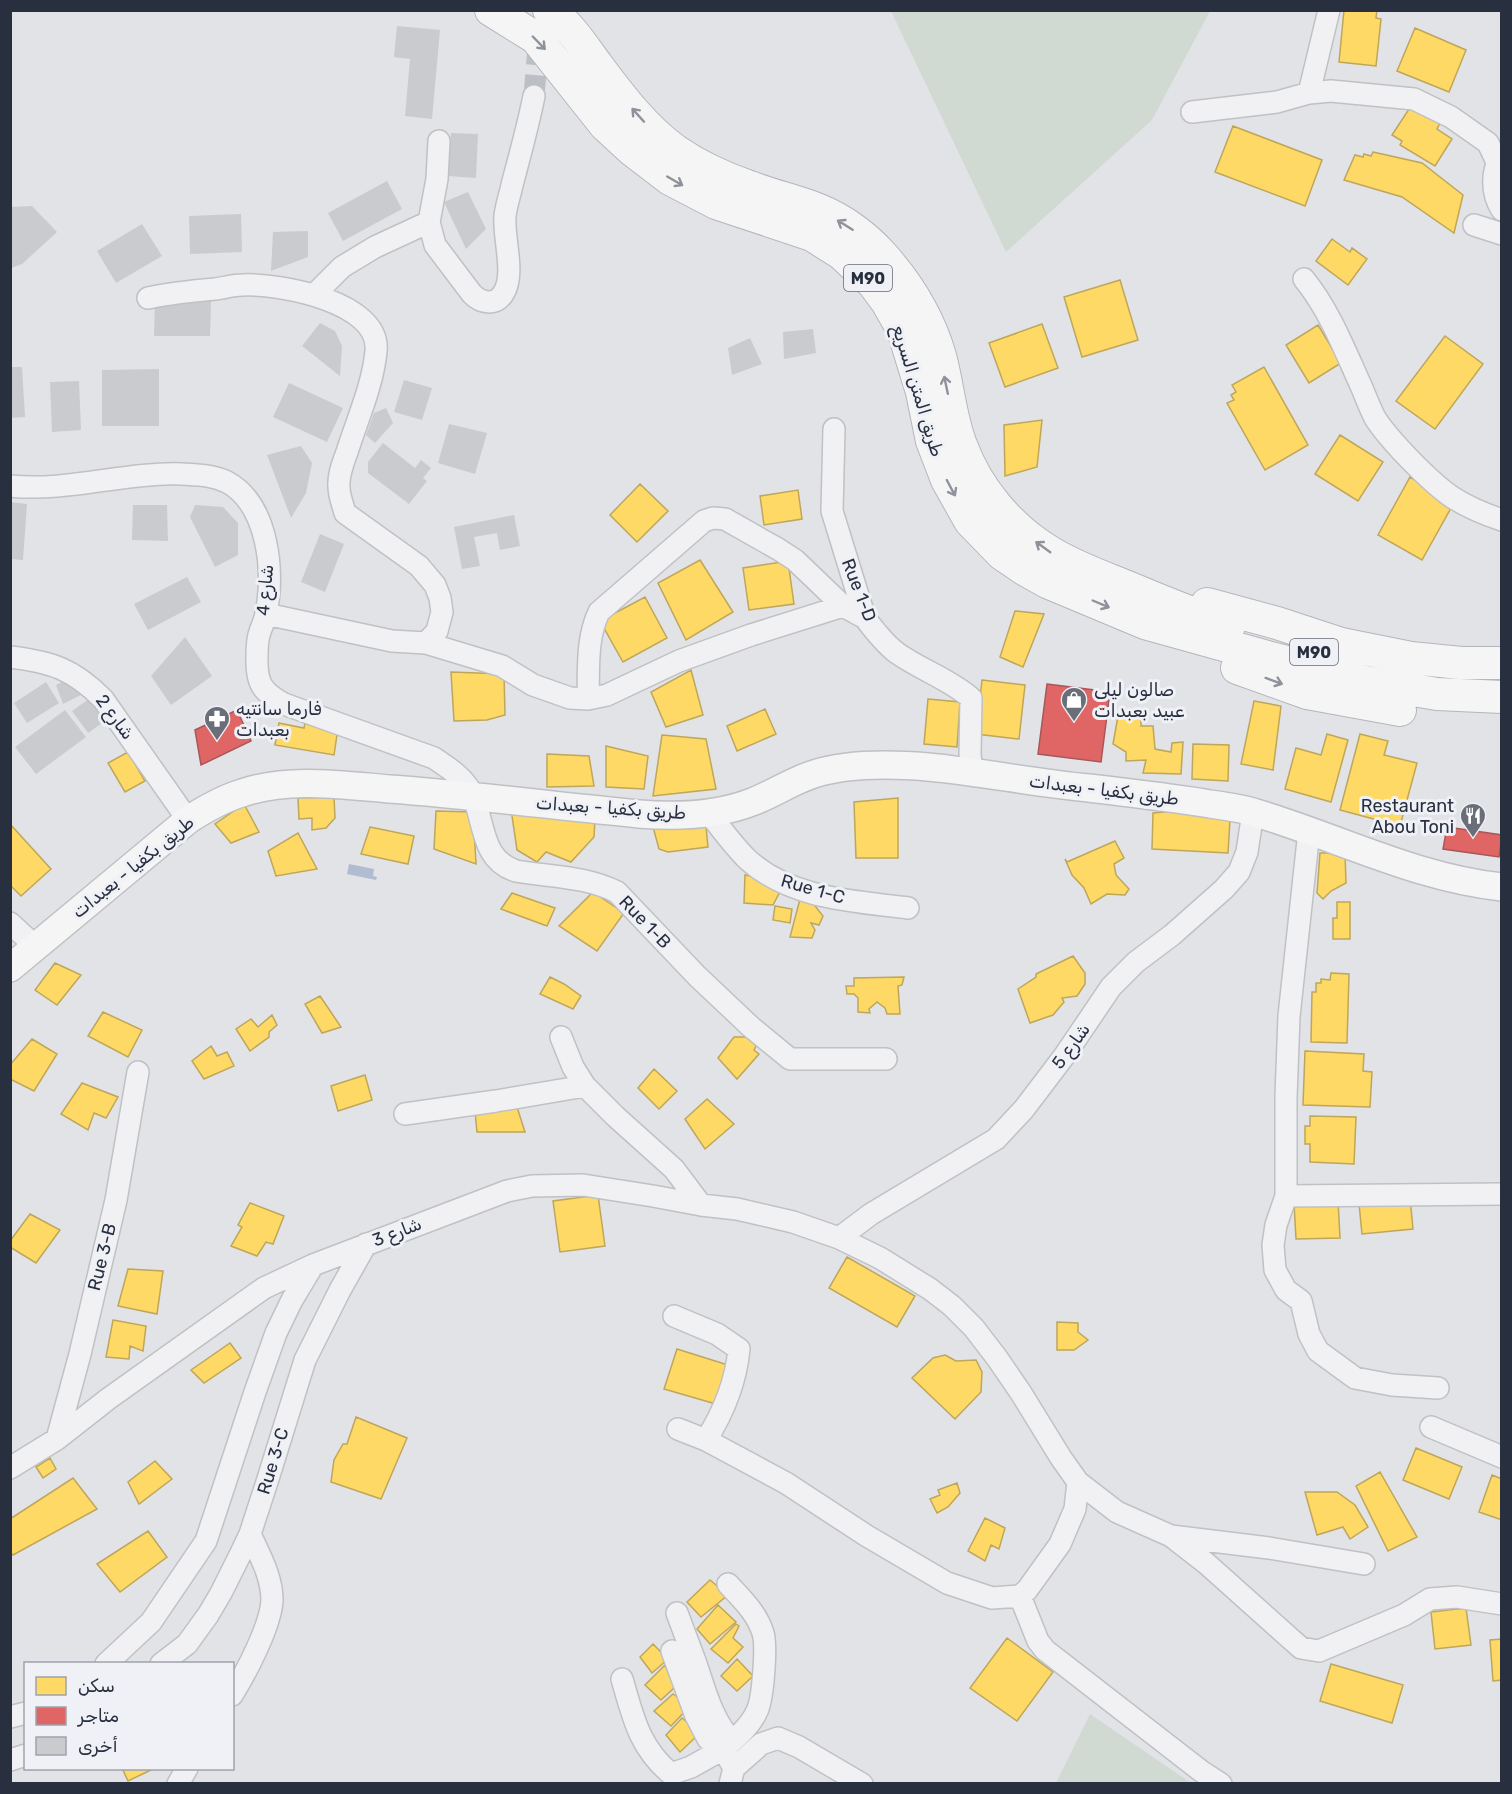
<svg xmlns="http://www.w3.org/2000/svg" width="1512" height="1794" font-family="Rubik,Vazirmatn,sans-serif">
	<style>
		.green { fill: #d0dad2 }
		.water { fill: #b0bcd1 }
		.homes { fill: #ffd966; stroke: #bea65a; stroke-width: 1.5 }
		.shops { fill: #e06666; stroke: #a9565a; stroke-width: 1.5 }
		.building { fill: #cacbce }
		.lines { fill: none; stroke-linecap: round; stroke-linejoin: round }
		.minor-tunnel { stroke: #bcbfc5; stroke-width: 21; stroke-dasharray: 21 10; stroke-linecap: butt }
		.minor-casing { stroke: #bfc1c4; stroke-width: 24 }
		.major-casing { stroke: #bec0c4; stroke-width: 30 }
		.highway-casing { stroke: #b4b6bb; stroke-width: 34 }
		.minor { stroke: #f1f1f3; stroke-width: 21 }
		.major { stroke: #f5f5f6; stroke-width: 27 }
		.highway { stroke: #f5f5f6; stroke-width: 32 }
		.oneway { stroke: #8e929a }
		.labels { text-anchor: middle; stroke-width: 6; stroke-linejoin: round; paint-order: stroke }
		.shield { fill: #eff1f6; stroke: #646976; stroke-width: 1.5 }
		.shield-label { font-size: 16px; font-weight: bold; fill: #282f3f }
		.street-label { font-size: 18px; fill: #282f3f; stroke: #eff1f6 }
		.poi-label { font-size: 18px; fill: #282f3f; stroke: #eff1f6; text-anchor: start }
	</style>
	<rect width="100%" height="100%" fill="#e1e3e6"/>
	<path class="green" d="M891,11H1210L1152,120L1006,252Z
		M1090,1714L1191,1783H1056Z"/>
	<path class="water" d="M349,864L374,869L373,876L377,877L376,880L347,874Z"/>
	<path class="homes" d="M1344,10H1377L1376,18L1381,19L1376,66L1339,62Z
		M1415,28L1466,50L1449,92L1397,71Z
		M1411,106L1440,123L1437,129L1452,139L1435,166L1400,145L1402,141L1392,135Z
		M1233,126L1322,160L1305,206L1215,172Z
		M1373,152L1422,163L1463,195L1454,233L1402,197L1344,180L1355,155L1363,157L1364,154L1371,156Z
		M1332,239L1350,252L1352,248L1367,259L1348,285L1316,261Z
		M1120,280L1138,340L1082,357L1064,297Z
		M1042,324L1058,368L1005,387L989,343Z
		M1318,325L1341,363L1309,383L1286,345Z
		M1445,336L1483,364L1435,429L1396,401Z
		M1264,367L1308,445L1265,470L1227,403L1234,400L1231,395L1236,392L1232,385Z
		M1042,420L1037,467L1005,476L1004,425Z
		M1340,435L1383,462L1358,501L1315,474Z
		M1410,477L1448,498L1445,505L1451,508L1422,560L1378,535Z
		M640,484L668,511L637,542L610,515Z
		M798,490L802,519L764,525L760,496Z
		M700,560L733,612L686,640L658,583Z
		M788,561L794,604L749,610L743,568Z
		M645,597L667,638L623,662L600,621Z
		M1015,611L1044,614L1023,667L1000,657Z
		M691,670L703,715L666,727L651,692Z
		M451,672L504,674L505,715L487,720L454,721Z
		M982,680L1025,685L1019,739L976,734Z
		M928,699L960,702L957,747L924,744Z
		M1254,701L1281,706L1273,770L1241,764Z
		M765,709L776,734L737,751L727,726Z
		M1141,715V726H1153L1155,749L1171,752L1172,743L1183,742L1181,774L1143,773L1146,760L1126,761V752L1113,744L1118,716Z
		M279,723L304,728L305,723L338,728L334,755L275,745Z
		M1327,734L1348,740L1331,802L1285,789L1296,748L1321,755Z
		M1360,734L1388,741L1384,755L1417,763L1400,826L1340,810Z
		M662,735L706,739L716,789L653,796Z
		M1193,744L1229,745L1228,781L1192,779Z
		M606,746L648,756L644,789L606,787Z
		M128,752L145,781L125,792L108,763Z
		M547,754L589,756L594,786L547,787Z
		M334,797L335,818L326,828L312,830V818L299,819L298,798Z
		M898,798V858H856L854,802Z
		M244,804L259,832L231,843L215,824Z
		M511,809L595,818L594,837L571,862L546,852L537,862L517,850Z
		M436,811L473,812L476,864L434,849Z
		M1176,811L1230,819L1228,853L1152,849L1153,813Z
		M10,824L51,869L21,896L10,885Z
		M370,827L414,836L408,864L361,854Z
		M653,827H706L708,847L668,852L659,849Z
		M298,833L317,869L276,876L268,851Z
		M1115,841L1124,858L1114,864L1116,875L1129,889L1125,895L1107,894L1091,904L1084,888L1072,875L1065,859L1067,862Z
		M1320,853H1345L1346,883L1331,891L1323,899L1317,893Z
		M745,875L767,879L782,888L773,905L744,903Z
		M593,892L624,913L597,951L559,926Z
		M512,893L555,908L547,926L501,909Z
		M812,896L815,906L823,916L819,925L811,923L815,930L812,938L790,937L800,899Z
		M1337,902H1350V939H1333V918H1337Z
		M775,906L792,909L790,923L773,920Z
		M1073,956L1085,973V984L1077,996L1062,998L1064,1002L1053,1015L1030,1023L1018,989L1036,977V974Z
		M55,963L81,975L57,1005L35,990Z
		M1331,973L1349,974L1347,1043L1311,1042L1312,992H1316V983H1321V979L1330,980Z
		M550,977L564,984L581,996L573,1009L540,994Z
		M904,977L902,985L898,986L900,1014H887L885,1008L877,1002L869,1009L870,1013L858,1012V998L854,994H847L846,986H854V978Z
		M320,996L341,1027L322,1033L305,1004Z
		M103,1012L142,1030L128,1057L88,1036Z
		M272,1015L277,1025L269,1032V1037L250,1051L236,1029L251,1019L258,1027Z
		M734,1037H748L757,1044L754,1050L759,1054L737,1079L718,1058Z
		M32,1039L57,1054L34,1091L10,1079V1065Z
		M211,1046L217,1056L227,1052L234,1066L204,1079L192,1061Z
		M1305,1051L1364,1054L1363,1071L1372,1072L1370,1107L1303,1105Z
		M654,1069L677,1091L659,1109L638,1088Z
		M365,1075L372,1100L338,1111L331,1086Z
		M82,1083L118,1097L106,1118L94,1113L88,1130L61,1114Z
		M707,1099L734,1124L705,1149L685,1119Z
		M517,1107L525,1132H477L475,1111Z
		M1310,1116L1356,1117L1354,1164L1310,1162V1144H1305V1126H1310Z
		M598,1195L605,1246L560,1252L553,1201Z
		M1410,1198L1413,1229L1362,1234L1359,1204Z
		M1338,1201L1340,1238L1296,1239L1294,1203Z
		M250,1203L284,1216L273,1244L266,1242L257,1256L231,1246L242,1227L238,1225Z
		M30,1214L60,1230L36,1263L10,1247V1241Z
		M847,1257L915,1296L897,1327L829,1288Z
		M128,1269L163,1271L157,1314L118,1306Z
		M113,1320L146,1326L143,1351L130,1346L129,1359L106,1357Z
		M1057,1322L1078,1323V1332L1088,1340L1074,1350H1057Z
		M230,1343L241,1358L204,1383L191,1370Z
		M677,1349L728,1365L716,1404L664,1389Z
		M945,1355L956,1361L976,1360L982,1372L981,1392L955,1419L912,1378L933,1358Z
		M356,1417L407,1438L381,1499L331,1482L334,1460L343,1444H347Z
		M1416,1448L1462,1467L1449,1499L1403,1480Z
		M50,1458L56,1469L43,1478L36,1467Z
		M155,1461L172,1479L139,1504L128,1482Z
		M1380,1472L1417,1537L1388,1551L1356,1486Z
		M1492,1475L1502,1479V1520L1479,1512Z
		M73,1478L97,1509L13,1555L10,1552V1519Z
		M957,1483L960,1493L948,1507L937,1513L930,1499L940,1495L938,1490Z
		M1305,1492H1337L1355,1505L1368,1527L1350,1539L1343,1527L1317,1535Z
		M985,1518L1005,1528L999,1549L991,1545L985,1561L968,1551Z
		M148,1531L167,1557L120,1592L97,1564Z
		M710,1580L728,1595L701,1617L687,1602Z
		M718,1605L736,1622L710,1644L697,1629Z
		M1466,1608L1471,1645L1435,1649L1431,1612Z
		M736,1624L739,1626L733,1638L743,1647L728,1663L711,1649Z
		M1007,1638L1053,1672L1017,1721L970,1688Z
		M1502,1639V1680L1493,1681L1490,1640Z
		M653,1644L668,1659L652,1673L640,1657Z
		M737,1659L753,1676L737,1691L721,1676Z
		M1331,1664L1403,1685L1392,1723L1320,1701Z
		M665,1665L675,1687L661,1700L645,1685Z
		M673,1694L690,1706L671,1726L654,1711Z
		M682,1718L700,1733L680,1752L666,1735Z
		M122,1768H155L128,1781Z"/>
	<path class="shops" d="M1047,684L1110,692L1101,762L1038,754Z
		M237,710L251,741L201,765L195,730Z
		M1447,827L1502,835L1499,857L1443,849Z"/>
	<path class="building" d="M397,26L440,30L432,119L405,116L410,59L394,57Z
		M451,133L478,134L476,178L448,176Z
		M387,181L402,209L343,241L328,213Z
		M468,192L486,229L466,249L444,202Z
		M32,206L57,232L22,264L11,268L10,207Z
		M241,214L242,252L190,254L189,216Z
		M142,224L162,256L116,283L97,251Z
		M308,231V257L271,271L273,232Z
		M155,301H211L210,336H154Z
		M320,323L335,331L342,346L340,376L302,346Z
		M813,329L816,353L784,359L783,332Z
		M750,338L762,364L732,375L728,348Z
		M10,367H22L25,417L10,418Z
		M159,369V426H102V370Z
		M404,380L432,388L422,420L394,412Z
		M79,381L81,430L52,432L50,382Z
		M289,383L343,408L327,442L273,417Z
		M386,408L393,423L375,443L366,435L374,413Z
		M449,424L487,433L475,474L438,463Z
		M383,443L415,468L421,460L431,468L423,478L427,481L409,504L368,473V462Z
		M301,446L312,463L306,493L291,518L267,455Z
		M10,502L27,504L23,560L10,559Z
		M133,505H167L168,541L132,540Z
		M195,505L223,507L238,523V555L215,567L190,517Z
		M514,515L520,546L500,550L497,533L474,537L480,566L462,569L454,527Z
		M320,534L344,544L325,592L301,582Z
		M187,577L201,602L148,630L134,604Z
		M185,637L212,676L171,705L151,676Z
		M70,678L83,694L63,704L56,685Z
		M46,682L59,703L27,723L14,703Z
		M96,694L112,716L88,733L72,711Z
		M65,710L86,737L36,774L15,747Z"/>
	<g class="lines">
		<path class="minor-tunnel" d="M534,96L539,36"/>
		<defs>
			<path id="minor" d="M1309,93L1329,10
				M1192,112L1277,102L1309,93L1331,91L1414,99L1451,117L1488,143L1497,162
				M439,141L437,179L429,222L435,245L472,294C481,303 495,306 503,294C516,275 503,238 505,216C506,206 510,195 512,185C520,155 528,126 534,96
				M1502,154C1491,171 1491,193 1502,210
				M1474,225L1502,234
				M1304,279C1330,311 1345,351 1362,388C1366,398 1370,408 1375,418C1389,440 1430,482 1452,497C1467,507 1484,514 1502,520
				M314,295L342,267L375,247L429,222
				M148,298C170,293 192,291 215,289C224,288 233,285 242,285C279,283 381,302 376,351C373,385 357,420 347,452C343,463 338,475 339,487C339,496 343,505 345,513L419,566L435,585L440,598L442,612L437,631L426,643L392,641L266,614
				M834,429L832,511L865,618C874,630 885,644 897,653C921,670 949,679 971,698L970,754L972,774
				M10,486C68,492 125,472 182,474C198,475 213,475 227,482C268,504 275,572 266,613C265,621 261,627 259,635C257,642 257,650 257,657C256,683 262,692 284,704L434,758C449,768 463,777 472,793C475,798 476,805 478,811C485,837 488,862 516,871C551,877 585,876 617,892L697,976L751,1027L790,1059H886
				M426,643L502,666L533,685L570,698L588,699L607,695L679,661L751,635L843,606
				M10,657C52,662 73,669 103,699L188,820
				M588,699C589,669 586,639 599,612L704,521L713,518L725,519L778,549L795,560L843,606L865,618
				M709,813C721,829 733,845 747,859C790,899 854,901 908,908
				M1309,831L1289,1016L1286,1097V1196L1276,1225L1273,1245L1275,1270L1286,1290L1301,1301L1309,1334L1318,1351L1355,1378L1392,1385L1438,1388
				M10,923L36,947
				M561,1037L573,1067L585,1086L615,1116L674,1169L701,1205
				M405,1114L496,1101L585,1086
				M1286,1196L1502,1194
				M839,1238L871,1214L996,1139L1024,1109L1065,1055L1111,987L1136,962L1172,935L1224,889L1239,872L1247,852L1253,812
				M674,1316L717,1334L739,1349C736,1381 723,1413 706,1440
				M1431,1427L1502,1457
				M678,1429L706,1440L786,1483L867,1536L947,1583L992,1598L1020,1596L1027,1590L1060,1544L1075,1509L1078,1482
				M57,1439L80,1354L116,1200L138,1072
				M10,1468L57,1439L108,1399L264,1288L313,1265L507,1191L532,1186L583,1185L653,1196L701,1205L737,1209L793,1222L839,1238L880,1258L930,1289L952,1306L974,1328L997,1358L1021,1393L1061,1458L1078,1482L1117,1512L1171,1536L1207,1564L1301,1648L1319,1651L1404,1615L1430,1599L1457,1597L1502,1604
				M1171,1536L1269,1548L1364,1564
				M1020,1596L1038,1641L1045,1650L1201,1771L1221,1784
				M677,1613C683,1629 689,1645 695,1661C705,1689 711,1718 732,1741
				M672,1651L696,1716L708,1739L723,1749C736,1738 750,1727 757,1711C763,1699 767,1646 763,1633C757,1613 741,1598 728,1584
				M106,1664L151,1622L206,1541L255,1392L276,1333L292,1300L313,1265
				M161,1664L187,1644L208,1615L221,1593L241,1553L250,1534L267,1482L305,1360L340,1290L366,1244
				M622,1679C633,1717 639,1747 671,1774L691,1767L723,1749L734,1768
				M232,1695C246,1673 271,1625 272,1600C272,1576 259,1554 250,1534
				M10,1717L26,1713
				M10,1760L26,1755
				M178,1784L187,1768
				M730,1784L734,1768L761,1744L778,1738L799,1747L862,1784"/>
			<path id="major" d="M10,968L188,820C205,809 222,799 242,793C288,777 342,785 390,789C473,795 556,806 639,814C676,817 716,816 752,802C773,794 792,781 814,774C848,763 892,764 928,767C982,772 1035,783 1089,788C1129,793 1169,797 1210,804C1225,806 1241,808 1256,813C1337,837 1416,878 1502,887"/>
			<path id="highway" d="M491,10L536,38L605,125L631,149L670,179L716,203L812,235L842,254L873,283L887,302L903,330L922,392L932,441L947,480L970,521L1002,554L1024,569L1047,582L1145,623L1267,657L1366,682L1437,694L1502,697
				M549,10C569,24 583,46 597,65C620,96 645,129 676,151C698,166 724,178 750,187C773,196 797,201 819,210C842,219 866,237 882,255C908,284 929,318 940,356C948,385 950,417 961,445C977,489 1010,528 1050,552C1074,567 1103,577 1130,588C1163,602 1195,615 1229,626
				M1207,604L1277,623L1341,644L1411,658L1461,663H1502
				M1237,668L1307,693L1400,710"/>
		</defs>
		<use href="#minor" class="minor-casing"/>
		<use href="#major" class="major-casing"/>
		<use href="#highway" class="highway-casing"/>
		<use href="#minor" class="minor"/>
		<use href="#major" class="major"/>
		<use href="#highway" class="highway"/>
	</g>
	<defs><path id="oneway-shaft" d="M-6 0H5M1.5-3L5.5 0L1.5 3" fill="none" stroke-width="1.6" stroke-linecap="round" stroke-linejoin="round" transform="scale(1.5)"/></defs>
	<g class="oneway">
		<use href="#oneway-shaft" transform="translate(539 43) rotate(46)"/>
		<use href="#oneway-shaft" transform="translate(638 115) rotate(-132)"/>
		<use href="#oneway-shaft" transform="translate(675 181) rotate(30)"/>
		<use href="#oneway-shaft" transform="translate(845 225) rotate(-148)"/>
		<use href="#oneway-shaft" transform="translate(946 385) rotate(-102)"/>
		<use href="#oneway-shaft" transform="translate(951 488) rotate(62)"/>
		<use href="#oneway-shaft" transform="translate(1043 547) rotate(-144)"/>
		<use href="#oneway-shaft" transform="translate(1101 604) rotate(23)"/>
		<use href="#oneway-shaft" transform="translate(1274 681) rotate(20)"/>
	</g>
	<defs>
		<symbol id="shop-pin" viewBox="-11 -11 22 30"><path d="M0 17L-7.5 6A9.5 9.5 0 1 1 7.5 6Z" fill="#696e79" stroke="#eff1f6"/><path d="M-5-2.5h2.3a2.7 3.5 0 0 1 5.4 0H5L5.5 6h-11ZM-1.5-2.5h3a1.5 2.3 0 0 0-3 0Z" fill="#fff"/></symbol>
		<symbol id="pharmacy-pin" viewBox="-11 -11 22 30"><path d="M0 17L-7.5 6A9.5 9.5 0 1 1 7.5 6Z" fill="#696e79" stroke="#eff1f6"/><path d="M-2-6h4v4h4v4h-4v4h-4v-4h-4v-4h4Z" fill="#fff"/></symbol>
		<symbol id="restaurant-pin" viewBox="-11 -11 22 30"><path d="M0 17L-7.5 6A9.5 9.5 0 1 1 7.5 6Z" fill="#696e79" stroke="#eff1f6"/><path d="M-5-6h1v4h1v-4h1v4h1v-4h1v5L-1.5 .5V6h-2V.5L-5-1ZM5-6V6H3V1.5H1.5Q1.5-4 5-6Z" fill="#fff"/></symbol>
	</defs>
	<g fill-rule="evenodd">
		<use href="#shop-pin" x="1059" y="685" width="30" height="40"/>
		<use href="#pharmacy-pin" x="202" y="704" width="30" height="40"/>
		<use href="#restaurant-pin" x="1458" y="801" width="30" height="40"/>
	</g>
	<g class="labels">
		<g class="shield">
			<rect x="844" y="265" width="48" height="26" rx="4.5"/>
			<rect x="1290" y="639" width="48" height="26" rx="4.5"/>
		</g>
		<g class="shield-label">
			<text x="868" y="284">M90</text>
			<text x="1314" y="658">M90</text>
		</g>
		<g class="street-label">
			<text transform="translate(918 391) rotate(73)" y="6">طريق المتن السريع</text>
			<text transform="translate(265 590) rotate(-85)" y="6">شارع 4</text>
			<text transform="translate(859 590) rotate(69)" y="6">Rue 1-D</text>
			<text transform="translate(115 717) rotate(53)" y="6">شارع 2</text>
			<text transform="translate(1104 790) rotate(7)" y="6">طريق بكفيا - بعبدات</text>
			<text transform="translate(611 808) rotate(4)" y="6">طريق بكفيا - بعبدات</text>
			<text transform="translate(133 867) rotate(-39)" y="6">طريق بكفيا - بعبدات</text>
			<text transform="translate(813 889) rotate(16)" y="6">Rue 1-C</text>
			<text transform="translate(645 922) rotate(46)" y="6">Rue 1-B</text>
			<text transform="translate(1071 1046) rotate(-54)" y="6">شارع 5</text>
			<text transform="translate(397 1232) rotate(-21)" y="6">شارع 3</text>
			<text transform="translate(102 1257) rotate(-76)" y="6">Rue 3-B</text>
			<text transform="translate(273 1461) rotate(-73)" y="6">Rue 3-C</text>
		</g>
		<g class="poi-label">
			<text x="1094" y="696">صالون ليلى<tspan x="1094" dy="21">عبيد بعبدات</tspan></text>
			<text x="236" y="715">فارما سانتيه<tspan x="236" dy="21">بعبدات</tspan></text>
			<text x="1454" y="812" text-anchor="end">Restaurant<tspan x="1454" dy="21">Abou Toni</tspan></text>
		</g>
	</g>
	<rect width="1512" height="1794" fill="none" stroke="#282f3f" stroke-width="24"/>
	<rect x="24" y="1662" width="210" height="108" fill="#eff1f6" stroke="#9fa3ad" stroke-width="1.5"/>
	<rect x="36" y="1677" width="30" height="18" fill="#ffd966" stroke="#9fa3ad" stroke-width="1.5"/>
	<text x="78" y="1692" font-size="18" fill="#282f3f">سكن</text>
	<rect x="36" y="1707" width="30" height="18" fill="#e06666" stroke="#9fa3ad" stroke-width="1.5"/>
	<text x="78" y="1722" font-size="18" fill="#282f3f">متاجر</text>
	<rect x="36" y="1737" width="30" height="18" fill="#cacbce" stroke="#9fa3ad" stroke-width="1.5"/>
	<text x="78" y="1752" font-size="18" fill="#282f3f">أخرى</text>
</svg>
